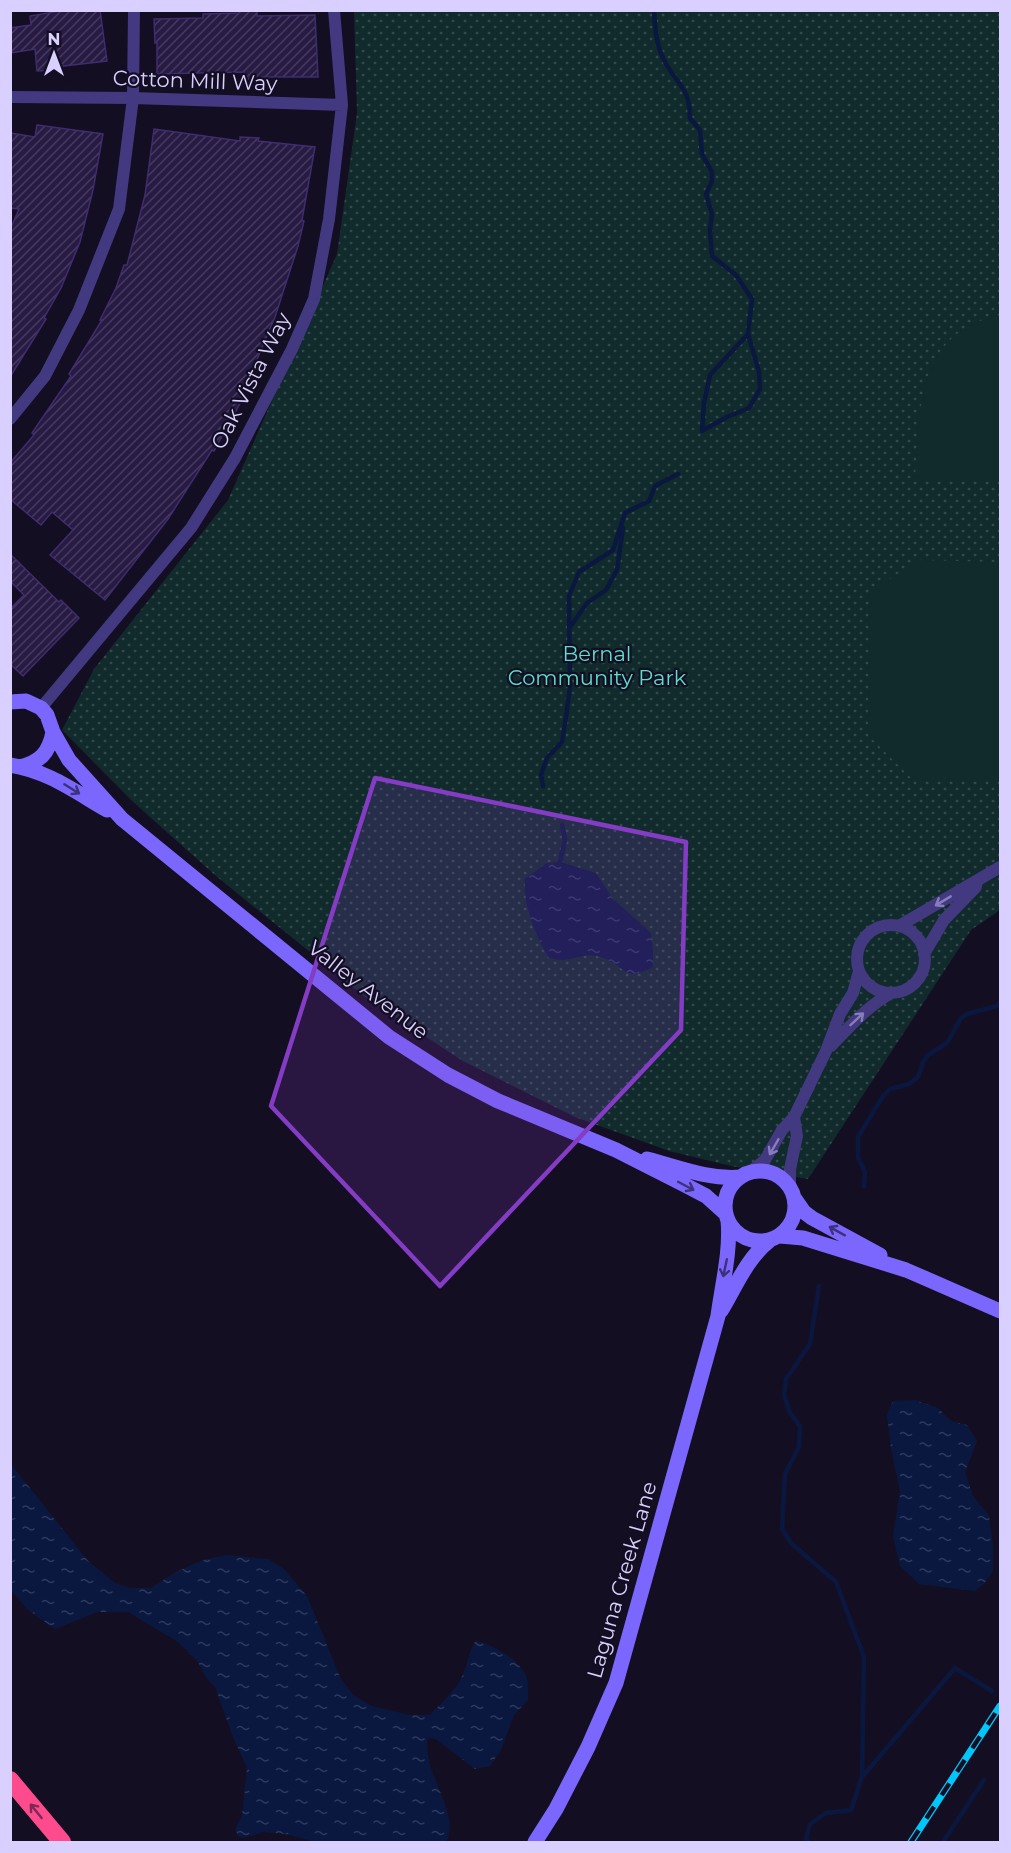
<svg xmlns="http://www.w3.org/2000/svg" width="1011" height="1853" font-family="Montserrat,sans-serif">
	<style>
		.park { fill: url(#park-dots) }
		.pitch { fill: #112b2c }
		.water { fill: url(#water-ripples) }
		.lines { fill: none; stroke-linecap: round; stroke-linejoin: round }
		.stream { stroke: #0a1840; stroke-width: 4.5 }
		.building { fill: url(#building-hatch); stroke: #402c6f; stroke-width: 1.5 }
		.street { stroke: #433981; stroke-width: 12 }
		.secondary { stroke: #7b67fe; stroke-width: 15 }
		.highway { stroke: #fe4b8e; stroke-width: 18 }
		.rail-casing { stroke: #01c6f9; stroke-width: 7 }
		.rail { stroke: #130e22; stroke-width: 4.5; stroke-dasharray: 14; stroke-linecap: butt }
		.oneway { stroke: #3d327a }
		.oneway2 { stroke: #877dba }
		.oneway3 { stroke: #7d2953 }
		.marked { fill: #843cc5; fill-opacity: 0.2; stroke: #843cc5; stroke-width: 4.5; stroke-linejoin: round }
		.labels { text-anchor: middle; stroke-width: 4.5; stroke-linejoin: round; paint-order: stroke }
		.street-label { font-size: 21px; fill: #dad0ff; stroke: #130e22 }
		.park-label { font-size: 21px; fill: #5cdecb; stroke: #130e22 }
	</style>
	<defs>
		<pattern id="park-dots" width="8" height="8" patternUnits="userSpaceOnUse" patternTransform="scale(1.5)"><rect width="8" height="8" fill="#112b2c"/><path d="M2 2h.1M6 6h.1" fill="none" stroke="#33494c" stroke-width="1.8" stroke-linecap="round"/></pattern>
		<pattern id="water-ripples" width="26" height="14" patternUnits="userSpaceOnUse" patternTransform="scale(1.5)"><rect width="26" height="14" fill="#0a1840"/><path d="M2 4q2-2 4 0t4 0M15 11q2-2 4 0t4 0" fill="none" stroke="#2d395d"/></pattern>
		<pattern id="building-hatch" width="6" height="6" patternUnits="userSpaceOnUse" patternTransform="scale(1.5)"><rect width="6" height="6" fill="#271a43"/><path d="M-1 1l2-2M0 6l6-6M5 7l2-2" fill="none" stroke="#463a5f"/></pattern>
	</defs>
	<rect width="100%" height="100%" fill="#130e22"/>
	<path class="park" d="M354,11H1000V910L971,930L808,1179L731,1166L669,1151L575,1117L463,1061L369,1000L216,876L131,800L62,730L94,669L228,500L337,254L357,113Z"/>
	<path class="pitch" d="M1000,315V479H915C921,409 914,334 1000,315Z
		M918,560L1000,562V779L911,778L868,735L869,593Z"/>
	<path class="water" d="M560,862L596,873L613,899L651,933L653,952V967C622,983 626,965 601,957C587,952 576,959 563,960C559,960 553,959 549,958C535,935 523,905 525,879L547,863Z
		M915,1400L938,1408L951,1421L967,1425L977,1441L965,1472L973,1496L989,1516L993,1545V1571L984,1584L975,1591L919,1584L900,1566L893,1536L900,1491L891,1449L887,1415L893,1401Z
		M10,1463L89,1562L115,1583L130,1588H151L176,1572L203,1560L226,1555L268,1559L283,1568L307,1596L340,1677L353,1695L372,1706L409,1715H430C442,1702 458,1689 464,1672C469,1659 468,1654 476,1640C494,1647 517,1657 526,1676C529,1682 528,1693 528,1700L514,1715L501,1750L490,1766L475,1769L437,1740L429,1737L427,1741C427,1750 428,1760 431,1769C438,1790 458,1822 446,1842H316L285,1834L263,1832L243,1838L238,1837L235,1829L242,1815L247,1768L233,1737L215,1687L207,1679L198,1662L178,1642L128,1612H97L55,1629L28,1610L11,1590Z"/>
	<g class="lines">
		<path class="stream" d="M654,10C655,28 656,46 665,62C678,86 690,88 690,118L700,130L702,154L712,172V181L706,194L712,214L710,230L712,256L736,275L752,299L748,334L710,375L704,403L702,431
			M702,431L727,417L749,408L760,389L759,372L748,334
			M570,627L587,603L606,590L617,570L623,528
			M543,786L541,775L547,758L562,742L566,717L570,687L569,596L579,572L613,550L625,513L649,501L655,486L678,474
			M560,862L565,840L562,825
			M864,1186L865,1172L858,1157V1137L883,1096L890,1089L909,1084L918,1077L923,1062L928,1055L947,1043L961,1018L967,1014L997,1006L1000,1002
			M862,1777L955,1668L992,1691
			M808,1842L806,1838L810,1824L826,1813L851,1810L862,1777L864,1657L836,1582L792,1544L782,1529L785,1474L799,1447L800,1426L790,1413L784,1395L786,1379L810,1344L819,1286
			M943,1842L984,1780"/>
	</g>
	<path class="building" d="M65,10H100L107,61L55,67V70L37,71L35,49L10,53V28L31,25L30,16Z
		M239,10H257V16L315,15L318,77H262V79H244V72L157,74V42L155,43L154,19L203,18V14L239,13Z
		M37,125L103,134L93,190L80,242L61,288L44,318L46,319L10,377V230L19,209L10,208V133L35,137Z
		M154,129L240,141V137L259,138L258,141L315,147L302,220L304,221L298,246L275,317L242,395L244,396L214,451L212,450L168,519L105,600L50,555L73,530L52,512L41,525L10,499V463L34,435L32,433L71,376L69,374L102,320H100L116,288L124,265H127L145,195Z
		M10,554L59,602L61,600L79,618L23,676L10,664V609L24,595L10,581Z"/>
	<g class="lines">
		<path class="street" d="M10,97L133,98L342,105
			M10,419L45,376L79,310L119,209L133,98L134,10
			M41,708L191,528L235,458L292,349L314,299L329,219L342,105L334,10
			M857 959a34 34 0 1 1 68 0a34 34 0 1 1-68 0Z
			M899,926L1000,867
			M924,954L944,920L976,887
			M831,1046C850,1026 868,1006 891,993
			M749,1173L765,1160L782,1130L794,1117L826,1051L840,1014L853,993L859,971
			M790,1188V1169L797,1136L794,1117"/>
		<path class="secondary" d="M10,702L26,701L41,708L47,715L53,732L69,760L122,819L389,1037L448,1075L498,1101L616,1150L685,1185L706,1196L726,1214
			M10,765C48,771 74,791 107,810
			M20,767C40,762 49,753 53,732
			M647,1159C678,1167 709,1180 741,1177
			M725 1206a35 35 0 1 1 70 0a35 35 0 1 1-70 0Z
			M795,1199L804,1212L812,1218L880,1255
			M780,1236L803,1238L906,1270L1000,1311
			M721,1311C736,1286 747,1258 770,1240
			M535,1842L556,1809L588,1747L616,1683L718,1316C722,1285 731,1251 728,1220"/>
		<path class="highway" d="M10,1780L62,1842"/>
		<defs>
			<path id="rail" d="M911,1842L1000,1706"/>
		</defs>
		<use href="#rail" class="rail-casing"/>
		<use href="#rail" class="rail"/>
	</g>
	<defs><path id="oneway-shaft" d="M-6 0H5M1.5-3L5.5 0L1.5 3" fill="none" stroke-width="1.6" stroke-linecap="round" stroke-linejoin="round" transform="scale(1.5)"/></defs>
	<g class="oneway">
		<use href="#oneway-shaft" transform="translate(72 789) rotate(32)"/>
		<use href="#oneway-shaft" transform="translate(686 1186) rotate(28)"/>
		<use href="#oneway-shaft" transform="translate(837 1231) rotate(-151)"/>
		<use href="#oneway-shaft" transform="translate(725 1268) rotate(102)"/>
	</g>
	<g class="oneway2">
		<use href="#oneway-shaft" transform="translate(943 901) rotate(149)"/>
		<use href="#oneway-shaft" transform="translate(857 1019) rotate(-43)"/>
		<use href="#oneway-shaft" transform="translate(774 1147) rotate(120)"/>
	</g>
	<use class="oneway3" href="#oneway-shaft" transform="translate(36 1811) rotate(-129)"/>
	<path class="marked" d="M375,778L686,842L681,1030L440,1286L271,1106Z"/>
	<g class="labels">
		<g class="street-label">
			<text transform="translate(195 81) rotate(2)" y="7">Cotton Mill Way</text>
			<text transform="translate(251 381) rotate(-63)" y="7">Oak Vista Way</text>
			<text transform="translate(368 990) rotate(38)" y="7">Valley Avenue</text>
			<text transform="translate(622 1580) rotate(-74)" y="7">Laguna Creek Lane</text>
		</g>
		<g class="park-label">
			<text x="597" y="661">Bernal<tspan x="597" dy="24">Community Park</tspan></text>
		</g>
	</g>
	<rect width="1011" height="1853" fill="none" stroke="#dad0ff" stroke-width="24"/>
	<g transform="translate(54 54)" stroke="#130e22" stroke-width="4.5" paint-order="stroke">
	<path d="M0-4.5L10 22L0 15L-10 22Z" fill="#dad0ff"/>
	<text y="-9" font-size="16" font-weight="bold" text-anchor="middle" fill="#dad0ff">N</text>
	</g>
</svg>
